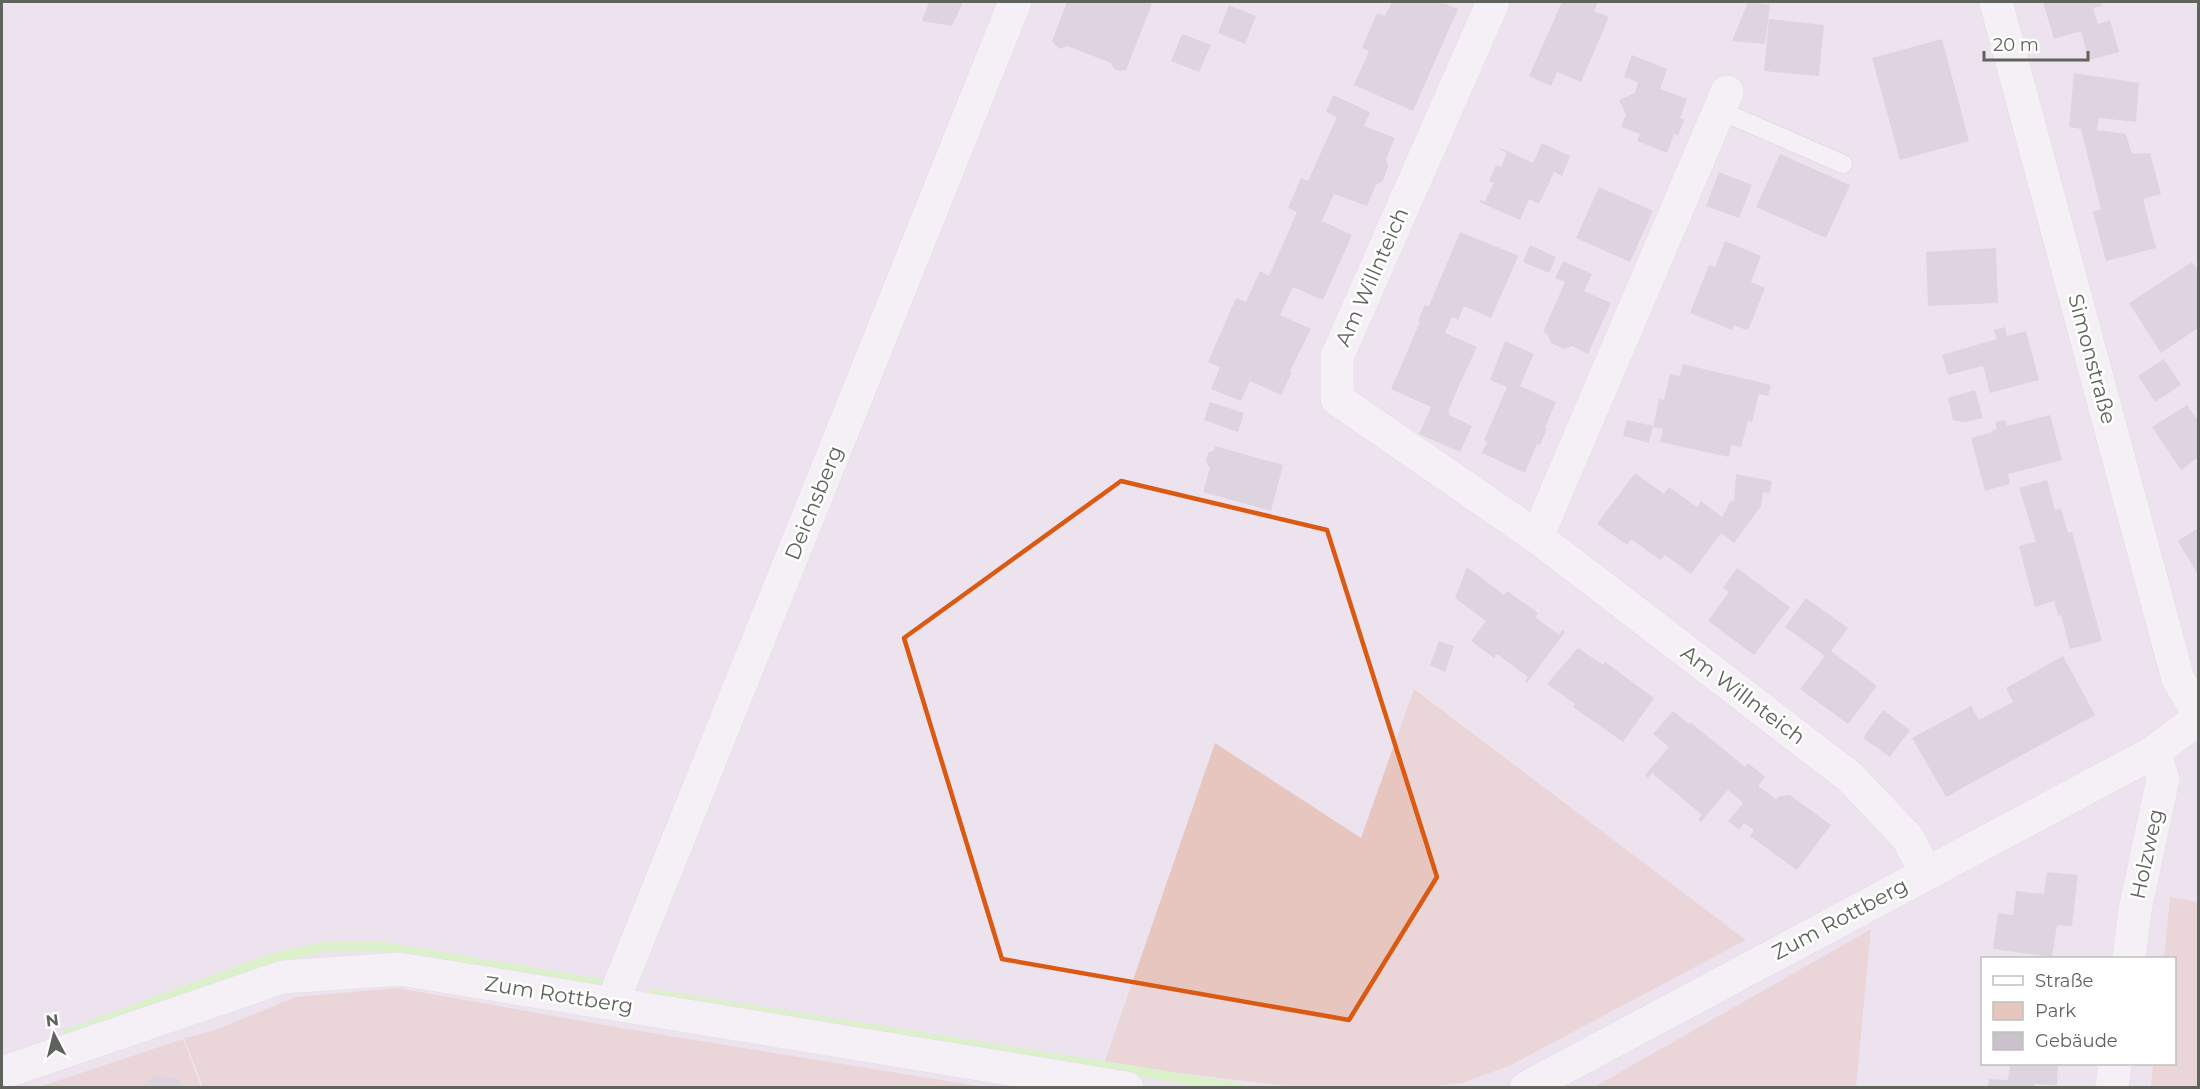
<svg xmlns="http://www.w3.org/2000/svg" width="2200" height="1089" font-family="Montserrat,sans-serif">
	<style>
		.green { fill: #e6c6bf }
		.lines { fill: none; stroke-linecap: round; stroke-linejoin: round }
		.stream { stroke: #c7ffa2; stroke-width: 10 }
		.building { fill: #cac1cc }
		.lane-casing { stroke: #d0d5cf; stroke-width: 20 }
		.street-casing { stroke: #d0d5cf; stroke-width: 34 }
		.lane { stroke: #fff; stroke-width: 18 }
		.street { stroke: #fff; stroke-width: 33 }
		.marked { fill: none; stroke: #da5a14; stroke-width: 4.5; stroke-linejoin: round }
		.labels { text-anchor: middle; stroke-width: 5; stroke-linejoin: round; paint-order: stroke }
		.street-label { font-size: 21px; fill: #5e645b; stroke: #fff }
	</style>
	<rect width="100%" height="100%" fill="#ede3ee"/>
	<path class="green" d="M1414,689L1746,940L1509,1066L1462,1083L1417,1088L1287,1086L1104,1064L1215,743L1361,838Z
		M2170,897L2198,902V1087H2151L2153,1064H2174V958H2164Z
		M1871,929L1856,1087H1594Z
		M398,988L627,1029L984,1087H203L184,1038L213,1031L295,997Z
		M183,1039L201,1087L36,1088Z"/>
	<g class="lines">
		<path class="stream" d="M652,994L1241,1088
			M67,1034L274,958L329,946L384,947L601,984"/>
	</g>
	<path class="building" d="M929,2H963L952,26L922,21Z
		M1067,2H1146L1152,4L1126,70L1119,71L1114,69L1111,63L1067,46L1061,49L1057,47L1052,41Z
		M1392,2H1441L1458,9L1413,111L1354,85L1369,51L1362,48L1377,13L1385,16Z
		M1562,2H1598L1594,11L1609,17L1581,82L1557,72L1551,86L1529,76Z
		M1748,2L1770,5L1765,44L1732,41Z
		M2043,2H2101L2102,6L2093,8L2098,24L2110,20L2119,52L2089,60L2081,31L2054,39Z
		M1229,5L1256,16L1245,44L1218,33Z
		M1769,19L1824,25L1819,76L1764,71Z
		M1182,34L1211,45L1199,72L1171,61Z
		M1942,39L1969,141L1900,160L1872,58Z
		M1632,55L1667,69L1660,89L1687,99L1680,118L1684,120L1678,136L1674,134L1667,153L1637,141L1640,134L1621,127L1626,115L1619,100L1635,93L1638,82L1624,77Z
		M2074,73L2139,83L2136,122L2099,118L2097,130L2126,134L2132,154L2150,153L2161,194L2143,199L2156,248L2106,261L2093,212L2101,209L2081,129L2069,127Z
		M1333,95L1370,112L1364,126L1395,138L1386,159L1388,167L1383,181L1376,185L1367,206L1334,194L1322,221L1352,235L1323,300L1293,287L1280,315L1311,329L1290,371L1292,372L1281,395L1250,381L1241,401L1211,389L1220,367L1208,362L1236,298L1246,302L1260,271L1269,276L1297,212L1288,208L1301,178L1308,181L1336,119V117L1326,112Z
		M1542,143L1570,156L1562,176L1554,172L1539,204L1529,199L1520,220L1479,202L1480,200L1485,201L1494,183L1489,181L1496,165L1501,167L1507,153L1499,149L1500,148L1533,163Z
		M1780,154L1850,185L1826,238L1756,207Z
		M1719,172L1752,185L1739,218L1706,206Z
		M1599,187L1653,211L1630,262L1576,238Z
		M1460,232L1517,255L1518,257L1491,318L1464,306L1458,320L1452,317L1445,333L1477,347L1462,379L1463,382L1461,381L1448,412H1450L1449,415L1472,426L1460,452L1419,434L1431,407L1391,389L1420,322L1418,321L1425,305L1429,306Z
		M1725,241L1761,256L1751,282L1765,288L1749,328L1746,330L1734,325L1732,330L1690,313L1709,265L1715,267Z
		M1530,245L1556,257L1549,273L1523,262Z
		M1996,248L1998,303L1928,306L1926,252Z
		M1563,261L1592,274L1584,291L1611,303L1588,354L1572,346L1564,349L1551,343L1548,335L1543,332L1565,282L1555,278Z
		M2192,262L2197,269L2198,267V328L2161,353L2129,303Z
		M2005,327L2007,336L2026,331L2039,380L1990,393L1983,366L1948,375L1942,355L1997,339L1994,330Z
		M1505,341L1534,354L1520,386L1556,402L1545,428L1547,429L1540,445L1537,444L1525,473L1482,453L1487,442L1484,440L1507,387L1490,380Z
		M2164,359L2181,385L2155,402L2138,376Z
		M1683,364L1771,385L1768,396L1759,394L1752,422L1748,421L1741,447L1731,445L1729,457L1660,442L1663,429L1653,427L1659,399L1664,400L1670,374L1680,376Z
		M1975,390L1983,418L1964,422L1953,420L1948,398Z
		M1210,402L1244,413L1238,432L1204,420Z
		M2187,405L2196,418L2198,416V462L2196,459L2181,470L2152,427Z
		M2050,415L2062,460L2008,474L2010,484L1985,491L1971,438L1993,432L1992,430L1997,429L1995,422L2005,420L2007,426Z
		M1627,420L1653,426L1649,443L1623,436Z
		M1215,446L1283,465L1271,511L1203,492L1210,468L1206,462L1208,453L1214,450Z
		M1635,473L1664,494L1669,487L1697,507L1701,501L1722,517L1731,500L1734,501L1736,474L1772,481L1770,493L1763,492L1761,506L1734,543L1721,533L1691,574L1665,555L1660,560L1631,539L1627,545L1597,524Z
		M2047,480L2055,510L2061,508L2068,533L2072,532L2102,641L2070,649L2061,615L2058,616L2054,601L2035,607L2019,546L2036,542L2019,488Z
		M2198,528V575L2178,541Z
		M1467,567L1504,595L1507,591L1538,613L1535,617L1559,635L1562,630L1565,632L1527,683L1525,681L1528,677L1497,654L1494,658L1471,641L1486,621L1455,598Z
		M1737,568L1790,607L1754,655L1708,621L1729,592L1723,588Z
		M1806,598L1848,628L1831,651L1877,686L1848,724L1800,689L1825,656L1785,627Z
		M1439,641L1454,646L1445,672L1430,665Z
		M1578,648L1603,665L1605,662L1654,698L1623,742L1573,707L1575,704L1547,684Z
		M2063,656L2095,715L1946,797L1912,738L1971,706L1979,720L2013,702L2006,688Z
		M1883,710L1910,730L1890,757L1863,738Z
		M1673,711L1689,724L1690,722L1745,767L1748,763L1765,777L1758,786L1776,799L1780,796L1790,795L1831,825L1797,870L1750,836L1754,830L1744,823L1739,830L1728,821L1743,803L1728,790L1701,822L1698,820L1702,815L1652,773L1648,778L1645,775L1669,747L1653,734Z
		M2047,872L2078,875L2072,926L2057,925L2052,957L1993,949L1998,913L2013,915L2016,891L2044,894Z
		M2010,1064H2058L2057,1085L2034,1084V1088H1988L1989,1079L2008,1080Z
		M154,1075L179,1080L182,1088H143Z"/>
	<g class="lines">
		<defs>
			<path id="lane" d="M1719,110L1843,164"/>
			<path id="street" d="M1493,2L1337,357V399L1537,537L1850,777L1907,837L1926,872
				M1996,2L2178,679L2198,712
				M1537,537L1727,92
				M2129,958L2135,910L2163,779L2154,752
				M612,1004L1015,2
				M2,1073L283,977L400,969L1127,1088
				M1526,1088L2154,752L2198,719
				M2112,1088L2115,1064"/>
		</defs>
		<use href="#lane" class="lane-casing"/>
		<use href="#street" class="street-casing"/>
		<use href="#lane" class="lane"/>
		<use href="#street" class="street"/>
	</g>
	<path d="M0 0H2200V1089H0ZM1121,481L1327,530L1437,877L1349,1020L1002,959L904,638Z" fill="#ede3ee" fill-opacity=".55" fill-rule="evenodd"/>
	<path class="marked" d="M1121,481L1327,530L1437,877L1349,1020L1002,959L904,638Z"/>
	<g class="labels">
		<g class="street-label">
			<text transform="translate(1372 277) rotate(-66)" y="7">Am Willnteich</text>
			<text transform="translate(2092 359) rotate(75)" y="7">Simonstraße</text>
			<text transform="translate(814 503) rotate(-68)" y="7">Deichsberg</text>
			<text transform="translate(1743 695) rotate(37)" y="7">Am Willnteich</text>
			<text transform="translate(2147 854) rotate(-78)" y="7">Holzweg</text>
			<text transform="translate(1840 919) rotate(-28)" y="7">Zum Rottberg</text>
			<text transform="translate(559 995) rotate(9)" y="7">Zum Rottberg</text>
		</g>
	</g>
	<rect width="2200" height="1089" fill="none" stroke="#5e645b" stroke-width="6"/>
	<rect x="1981" y="957" width="195" height="108" fill="#ffffff" stroke="#bfc1bd" stroke-width="1.5"/>
	<rect x="1993" y="976" width="30" height="9" fill="#ffffff" stroke="#bfc1bd" stroke-width="1.5"/>
	<text x="2035" y="987" font-size="18" fill="#5e645b">Straße</text>
	<rect x="1993" y="1002" width="30" height="18" fill="#e6c6bf" stroke="#bfc1bd" stroke-width="1.5"/>
	<text x="2035" y="1017" font-size="18" fill="#5e645b">Park</text>
	<rect x="1993" y="1032" width="30" height="18" fill="#cac1cc" stroke="#bfc1bd" stroke-width="1.5"/>
	<text x="2035" y="1047" font-size="18" fill="#5e645b">Gebäude</text>
	<g transform="translate(54 1035) rotate(353)" stroke="#ffffff" stroke-width="4.5" paint-order="stroke">
	<path d="M0-4.5L10 22L0 15L-10 22Z" fill="#5e645b"/>
	<text y="-9" font-size="16" font-weight="bold" text-anchor="middle" fill="#5e645b">N</text>
	</g>
	<path d="M1984 51v9h104v-9" fill="none" stroke="#5e645b" stroke-width="3"/>
	<text x="1993" y="51" font-size="18" fill="#5e645b" stroke="#ffffff" stroke-width="4.5" paint-order="stroke">20 m</text>
</svg>
